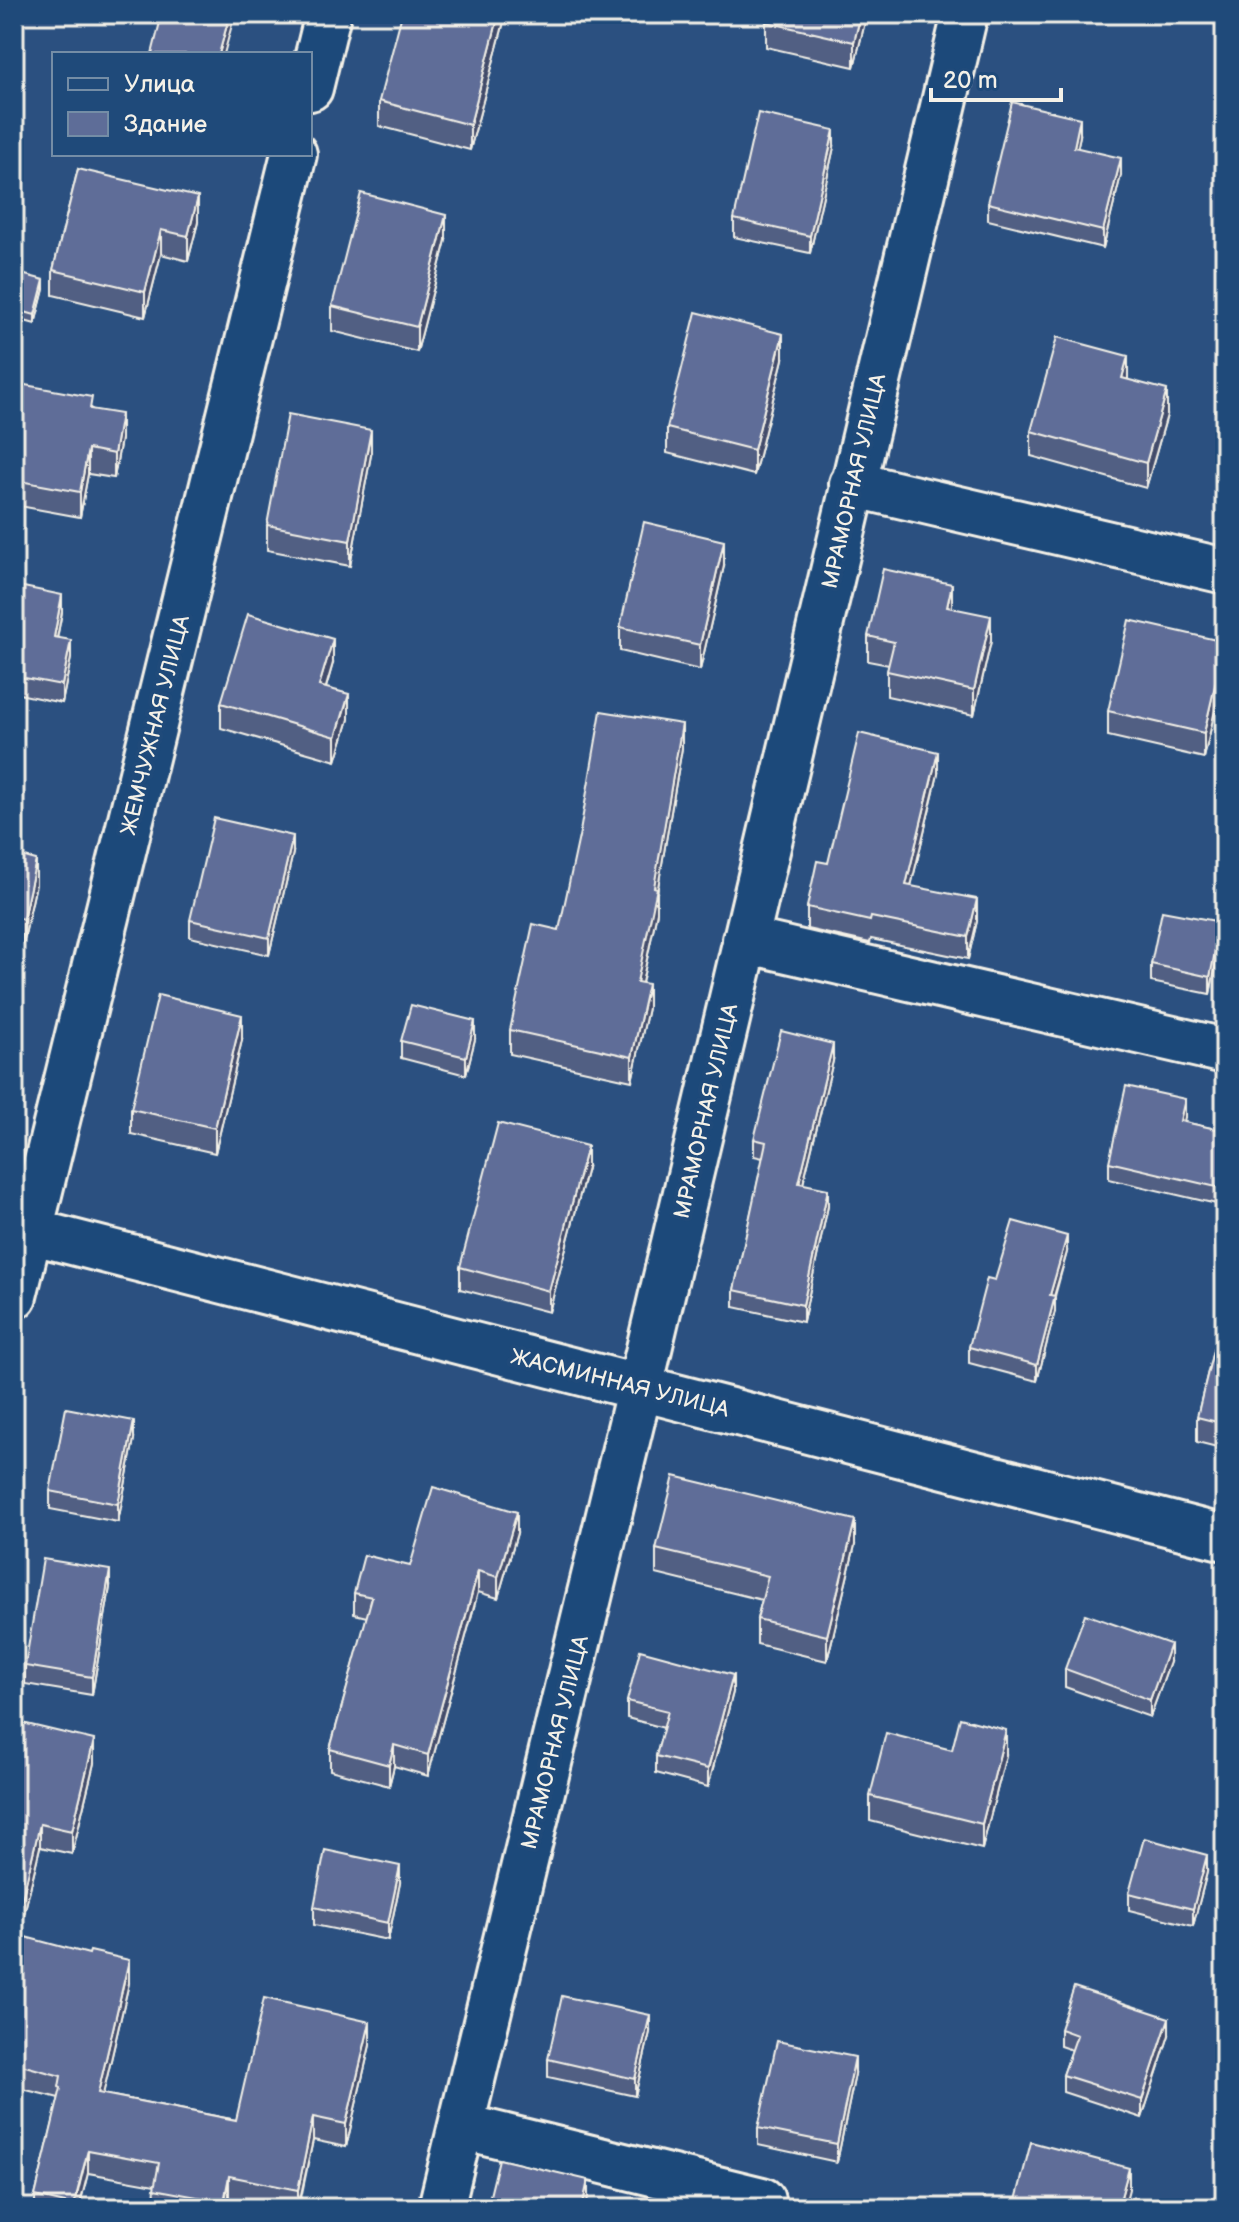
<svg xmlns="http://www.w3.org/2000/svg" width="1239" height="2222" font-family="'Balsamiq Sans',sans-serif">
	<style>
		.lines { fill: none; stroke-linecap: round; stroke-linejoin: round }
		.minor-casing { stroke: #f4f1e8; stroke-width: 50 }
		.minor { stroke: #1f4a7a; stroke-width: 44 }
		.wall { fill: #515e83; stroke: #f4f1e8; stroke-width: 2 }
		.shaded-wall { fill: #424c6a; stroke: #f4f1e8; stroke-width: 2 }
		.building { fill: #5e6d98; stroke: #f4f1e8; stroke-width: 2 }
		.labels { text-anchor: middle; stroke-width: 8; stroke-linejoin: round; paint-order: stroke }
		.street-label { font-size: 22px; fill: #f4f1e8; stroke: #1f4a7a }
	</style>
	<rect width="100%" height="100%" fill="#2b5080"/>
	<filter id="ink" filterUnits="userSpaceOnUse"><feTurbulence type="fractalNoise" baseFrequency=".0125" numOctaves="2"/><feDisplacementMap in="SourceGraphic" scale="16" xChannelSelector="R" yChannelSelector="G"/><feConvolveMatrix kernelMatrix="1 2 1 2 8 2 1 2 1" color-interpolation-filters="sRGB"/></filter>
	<g filter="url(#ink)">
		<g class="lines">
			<defs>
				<path id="minor" d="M310,88L328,14
					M852,484L1225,571
					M745,940L1225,1051
					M14,1227L1225,1538
					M14,1296L294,154
					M461,2126L762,2200
					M441,2208L640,1387L965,14"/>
			</defs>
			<use href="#minor" class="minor-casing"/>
			<use href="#minor" class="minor"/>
		</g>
		<path class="wall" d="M506,14L470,150L379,126V101Z
			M867,14L854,67L766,47V22Z
			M1080,136L1077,148L1121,175L1103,248L988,220V203Z
			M834,147L810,253L734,237V219Z
			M78,169L198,222L188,261L161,254L145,317L53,295V270Z
			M446,240L417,352L332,331V306Z
			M14,272L44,289L35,324L14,318Z
			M783,359L754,475L667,453V428Z
			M14,383L92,409L121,439L114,478L88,474L80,517L14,505Z
			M1167,415L1146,488L1031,456V431Z
			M371,455L350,566L267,550V525Z
			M724,566L700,670L620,651V627Z
			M14,585L62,612L57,638L71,658L62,703L14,693Z
			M952,608L991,641L974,715L887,696V671L889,665L868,661V636Z
			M333,663L326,688L349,719L336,761L221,728V703Z
			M1225,667L1204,758L1108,736V711Z
			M682,748L657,893V912L642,983L648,1008L632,1081L510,1054V1030L559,930Z
			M938,774L911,886L977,921L968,959L871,939L870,943L807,929V907L828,863Z
			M14,804L20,830L14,854L36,884L23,944L14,942Z
			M293,853L269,955L190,937V920Z
			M1221,940L1210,994L1151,982V964Z
			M475,1039L466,1075L401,1058V1041Z
			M242,1040L215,1153L131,1134V1109Z
			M833,1061L803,1184L828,1206L803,1322L734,1307V1290L763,1158L754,1156V1139Z
			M1185,1117L1184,1122L1225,1131V1206L1109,1179V1162Z
			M587,1168L549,1312L460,1289V1267Z
			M1067,1252L1055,1296V1311L1037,1381L969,1363V1347L995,1280Z
			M1225,1301V1449L1197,1442V1417Z
			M134,1439L118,1522L50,1509V1491Z
			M517,1533L498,1598L478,1592L428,1776L394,1766L389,1786L330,1770V1749L367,1617L354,1614V1593L410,1566Z
			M855,1545L827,1661L757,1644V1619L762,1600L656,1574V1549Z
			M110,1587L92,1695L25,1684V1666Z
			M1170,1662L1150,1717L1065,1687V1669Z
			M733,1692L708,1787L656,1773V1756L664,1728L627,1718V1701Z
			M14,1721L94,1763L72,1854L40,1847L19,1935L129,1983L103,2094L236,2120L370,2045L346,2147L313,2140L299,2208H272L229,2200L228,2208H154L155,2185L88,2173L79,2208H35V2196L59,2098L14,2087Z
			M1006,1755L982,1849L870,1821V1796Z
			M1207,1872L1193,1926L1129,1910V1893Z
			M400,1883L388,1940L314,1925V1907Z
			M1060,2029L1169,2035L1142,2118L1063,2092V2075L1072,2050L1060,2046Z
			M650,2032L635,2096L548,2077V2059Z
			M855,2074L837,2162L758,2145V2128Z"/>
		<path class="shaded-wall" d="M230,14H233V21L224,54H219Z
			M499,14H506L470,150V125Z
			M861,14H867L854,67V42Z
			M1080,118V136L1074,164V147Z
			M834,130V147L810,253V236Z
			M1121,158V175L1103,248V231Z
			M198,197V222L188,261V236Z
			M446,215V240L417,352V327Z
			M161,230V254L145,317V292Z
			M44,280V289L35,324V315Z
			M783,334V359L754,475V450Z
			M1128,356V381L1122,378Z
			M1167,390V415L1146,488V463Z
			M121,414V439L114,478V454Z
			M371,430V455L350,566V541Z
			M88,449V474L80,517V492Z
			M724,541V566L700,670V645Z
			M952,584V609L947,607Z
			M62,595V612L54,654V637Z
			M991,616V641L974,715V690Z
			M333,639V663L319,711V686Z
			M71,640V658L62,703V685Z
			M1225,642V667L1204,758V733Z
			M349,694V719L336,761V737Z
			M682,724V748L657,893V912L637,1006V982Z
			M938,752V774L906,907V885Z
			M20,805V830L14,855V830Z
			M293,836V853L269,955V938Z
			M36,860V884L23,944V919Z
			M977,899V921L968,959V937Z
			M1221,922V940L1210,994V977Z
			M648,984V1008L632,1081V1057Z
			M242,1015V1040L215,1153V1128Z
			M475,1021V1039L466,1075V1057Z
			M833,1044V1061L799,1200V1183Z
			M1185,1099V1117L1180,1138V1121Z
			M587,1146V1168L549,1312V1291Z
			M828,1189V1206L803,1322V1305Z
			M1067,1236V1252L1050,1310V1295Z
			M1055,1296V1311L1037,1381V1365Z
			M134,1421V1439L118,1522V1504Z
			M517,1512V1533L498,1598V1577Z
			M855,1520V1545L827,1661V1636Z
			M110,1570V1587L92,1695V1677Z
			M478,1571V1592L428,1776V1755Z
			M1170,1644V1662L1150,1717V1700Z
			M733,1675V1692L708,1787V1769Z
			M1006,1730V1755L982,1849V1824Z
			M94,1740V1763L72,1854V1831Z
			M394,1745V1766L389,1786V1765Z
			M40,1824V1847L14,1956V1933Z
			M1207,1855V1872L1193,1926V1909Z
			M400,1866V1883L388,1940V1923Z
			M129,1960V1983L98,2116V2093Z
			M650,2015V2032L635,2096V2079Z
			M1169,2018V2035L1142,2118V2100Z
			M370,2022V2045L346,2147V2124Z
			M855,2057V2074L837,2162V2144Z
			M313,2117V2140L298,2208V2190Z
			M88,2150V2173L79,2208H74Z
			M1129,2168V2189L1124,2208H1118Z
			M229,2176V2200L228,2208H224Z
			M588,2180V2197L586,2208H582Z"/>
		<path class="building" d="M162,14H230L219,54H152Z
			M402,14H499L470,125L379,101Z
			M768,14H861L854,42L766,22Z
			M1012,102L1080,118L1074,147L1121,158L1103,231L988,203Z
			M758,113L834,130L810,236L734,219Z
			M78,169L198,197L188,236L161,230L145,292L53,270Z
			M361,193L446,215L417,327L332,306Z
			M14,272L44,280L35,315L14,309Z
			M696,312L783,334L754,450L667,428Z
			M1057,337L1128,356L1122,378L1167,390L1146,463L1031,431Z
			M14,383L92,397L90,409L121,414L114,454L88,449L80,492L14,480Z
			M288,414L371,430L350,541L267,525Z
			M644,522L724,541L700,645L620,627Z
			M883,569L952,584L947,607L991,616L974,690L887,671L894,642L868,636Z
			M14,585L62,595L54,637L71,640L62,685L14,676Z
			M248,614L333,639L319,686L349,694L336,737L221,703Z
			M1129,620L1225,642L1204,733L1108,711Z
			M601,711L682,724L654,887L657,888L637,982L648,984L632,1057L510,1030L533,924L559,930L580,832Z
			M859,733L938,752L906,885L977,899L968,937L871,917L870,921L807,907L817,861L828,863Z
			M14,804L20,805L14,830Z
			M214,818L293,836L269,938L190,920Z
			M14,854L36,860L23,919L14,917Z
			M1162,911L1221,922L1210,977L1151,964Z
			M158,995L242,1015L215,1128L131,1109Z
			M411,1005L475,1021L466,1057L401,1041Z
			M781,1031L833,1044L799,1183L828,1189L803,1305L734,1290L766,1142L754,1139Z
			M1126,1086L1185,1099L1180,1121L1225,1131V1189L1109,1162Z
			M498,1123L587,1146L549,1291L460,1267Z
			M1013,1221L1067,1236L1050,1295L1055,1296L1037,1365L969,1347L987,1278L995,1280Z
			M1225,1301V1424L1197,1417Z
			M66,1408L134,1421L118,1504L50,1491Z
			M674,1476L855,1520L827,1636L757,1619L768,1576L656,1549Z
			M433,1487L517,1512L498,1577L478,1571L428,1755L394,1745L389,1765L330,1749L372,1597L354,1593L364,1555L410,1566Z
			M43,1559L110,1570L92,1677L25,1666Z
			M1085,1614L1170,1644L1150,1700L1065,1669Z
			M640,1650L733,1675L708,1769L656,1756L668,1711L627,1701Z
			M960,1718L1006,1730L982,1824L870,1796L886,1733L952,1750Z
			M14,1721L94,1740L72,1831L40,1824L14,1933Z
			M1144,1838L1207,1855L1193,1909L1129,1893Z
			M325,1850L400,1866L388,1923L314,1907Z
			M14,1934L89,1954L90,1951L129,1960L98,2093L236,2120L264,1998L370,2022L346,2124L313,2117L298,2190L229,2176L224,2202L154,2189L159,2163L88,2150L74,2205L35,2196L61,2088L59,2087L61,2076L14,2063Z
			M1074,1987L1169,2018L1142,2100L1063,2075L1077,2035L1060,2029Z
			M562,1996L650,2015L635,2079L548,2059Z
			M777,2041L855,2057L837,2144L758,2128Z
			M1031,2142L1129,2168L1118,2208H1014Z
			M499,2159L588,2180L582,2208H560L548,2205L547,2208H487Z"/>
	</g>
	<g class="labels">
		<g class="street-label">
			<text transform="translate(853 481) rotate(-77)" y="8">МРАМОРНАЯ УЛИЦА</text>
			<text transform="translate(154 725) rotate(-76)" y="8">ЖЕМЧУЖНАЯ УЛИЦА</text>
			<text transform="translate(705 1111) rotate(-77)" y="8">МРАМОРНАЯ УЛИЦА</text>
			<text transform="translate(620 1382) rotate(14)" y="8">ЖАСМИННАЯ УЛИЦА</text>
			<text transform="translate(554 1742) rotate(-76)" y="8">МРАМОРНАЯ УЛИЦА</text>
		</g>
	</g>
	<rect width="1239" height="2222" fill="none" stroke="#1f4a7a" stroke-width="48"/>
	<rect x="24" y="24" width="1191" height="2174" fill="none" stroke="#f4f1e8" stroke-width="3" filter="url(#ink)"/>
	<rect x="52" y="52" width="260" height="104" fill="#1f4a7a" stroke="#748da6" stroke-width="2"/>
	<rect x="68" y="78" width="40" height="12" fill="#1f4a7a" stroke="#748da6" stroke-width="2"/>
	<text x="124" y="92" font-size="24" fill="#f4f1e8">Улица</text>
	<rect x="68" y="112" width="40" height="24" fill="#5e6d98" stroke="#748da6" stroke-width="2"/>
	<text x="124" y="132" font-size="24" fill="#f4f1e8">Здание</text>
	<path d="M931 88v12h130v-12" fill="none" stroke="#f4f1e8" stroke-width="4"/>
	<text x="943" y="88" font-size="24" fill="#f4f1e8" stroke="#1f4a7a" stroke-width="6" paint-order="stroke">20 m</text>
</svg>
